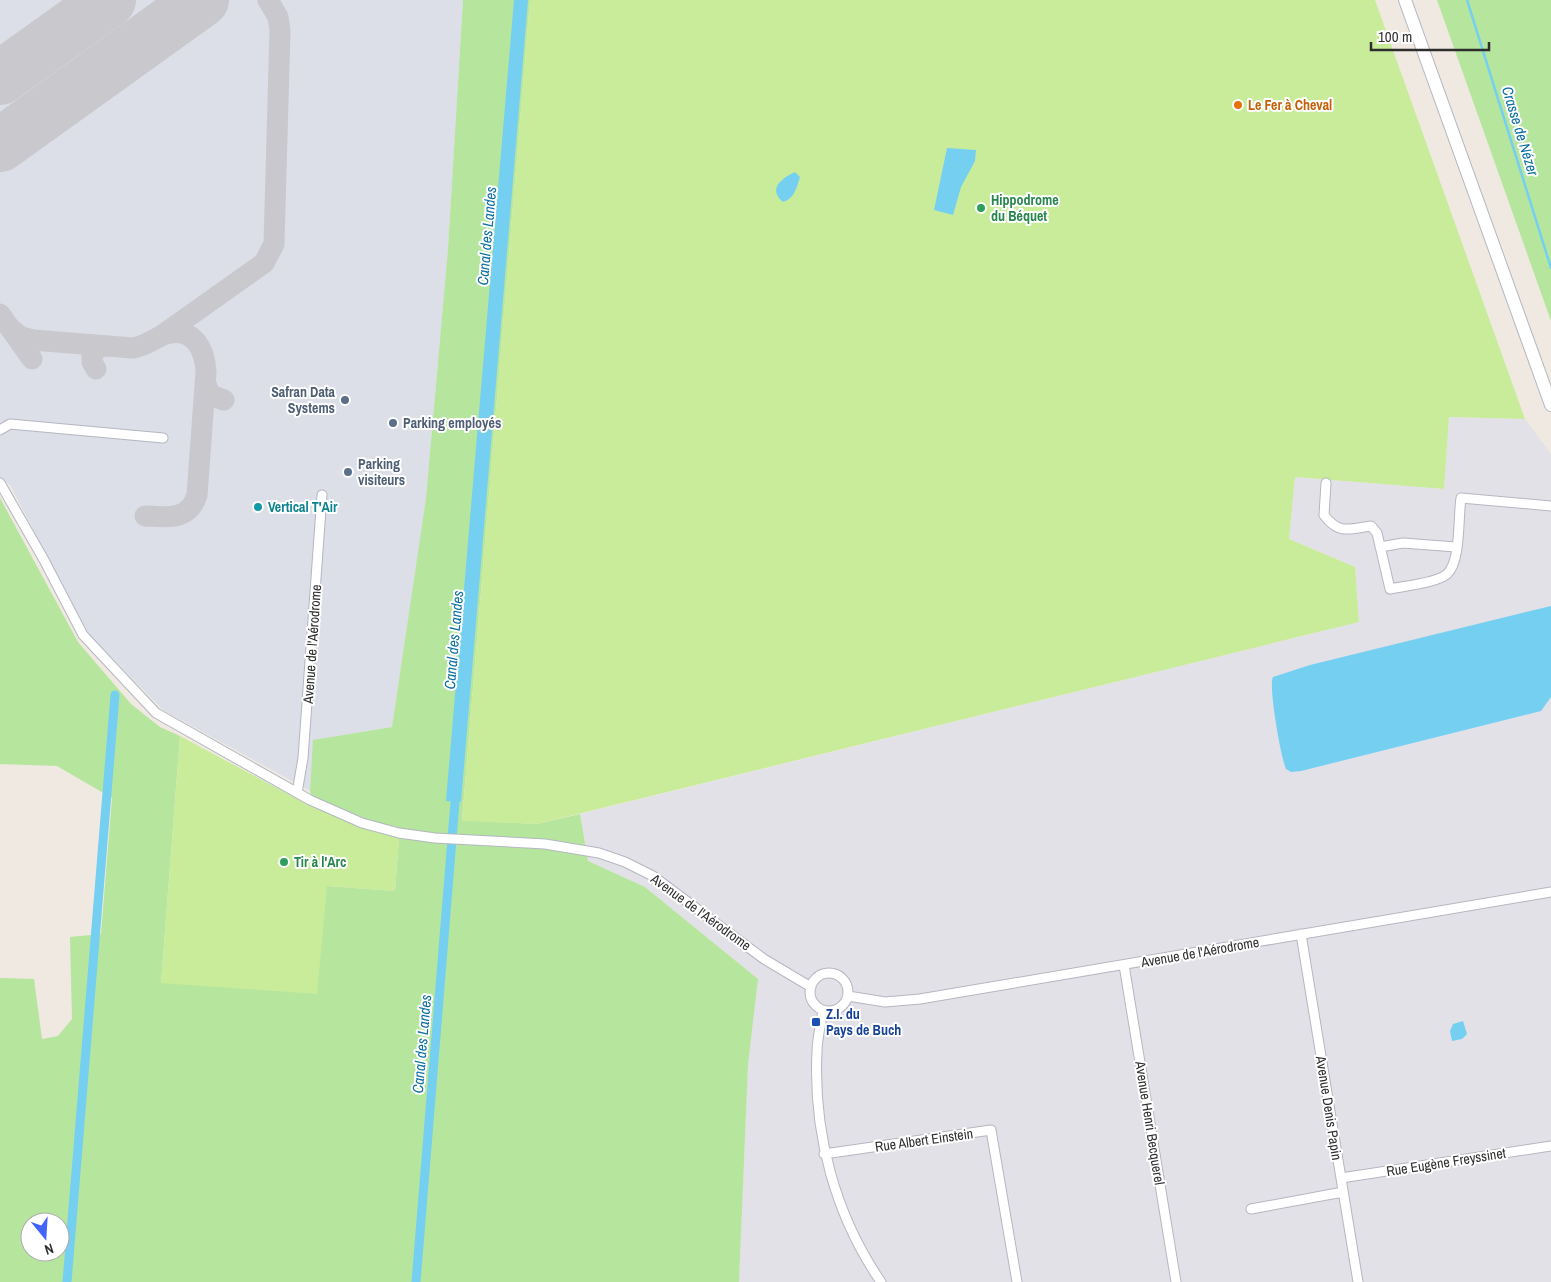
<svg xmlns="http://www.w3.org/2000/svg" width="1551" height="1282" font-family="'Archivo Narrow',sans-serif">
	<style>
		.industrial { fill: #e3e1e8 }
		.airport { fill: #dcdee8 }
		.green { fill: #b6e59e; fill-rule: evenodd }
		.pitch { fill: #c9ec9a }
		.water { fill: #75cff0 }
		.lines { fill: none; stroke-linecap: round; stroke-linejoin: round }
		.stream { stroke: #75cff0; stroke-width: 2.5 }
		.canal { stroke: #75cff0; stroke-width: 9 }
		.taxiway { stroke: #c9c8cc; stroke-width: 21 }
		.runway { stroke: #c9c8cc; stroke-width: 54 }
		.street-casing { stroke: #b4b7c1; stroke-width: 11 }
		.secondary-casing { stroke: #b4b7c1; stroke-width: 14 }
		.street { stroke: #fff; stroke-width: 9 }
		.secondary { stroke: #fff; stroke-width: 12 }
		.food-dot { fill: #e8710a; stroke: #fff; stroke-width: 2 }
		.leisure-dot { fill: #2e9e5b; stroke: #fff; stroke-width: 2 }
		.service-dot { fill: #5c6f8a; stroke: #fff; stroke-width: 2 }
		.culture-dot { fill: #0f9aa8; stroke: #fff; stroke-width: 2 }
		.transit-dot { fill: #1a4fb4; stroke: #fff; stroke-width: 2 }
		.labels { text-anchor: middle; stroke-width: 4; stroke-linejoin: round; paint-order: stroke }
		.food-label { font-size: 14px; font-weight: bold; fill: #c56008; stroke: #fff; text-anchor: start }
		.leisure-label { font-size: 14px; font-weight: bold; fill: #27864d; stroke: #fff; text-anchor: start }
		.service-label { font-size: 14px; font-weight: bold; fill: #4e5e75; stroke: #fff; text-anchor: start }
		.culture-label { font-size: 14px; font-weight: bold; fill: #0d838f; stroke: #fff; text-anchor: start }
		.street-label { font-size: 14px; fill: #2e2e2e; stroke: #fff }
		.transit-label { font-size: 14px; font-weight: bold; fill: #164399; stroke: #fff; text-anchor: start }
		.water-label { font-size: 15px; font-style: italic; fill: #0d6fa3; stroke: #fff }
	</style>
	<rect width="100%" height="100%" fill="#efe9e1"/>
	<path class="industrial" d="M1449,417L1525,419L1551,454V1282H739L748,1065L758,979L645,887L588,861L580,814L1359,622L1355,567L1289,539L1295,477L1444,489Z"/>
	<path class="airport" d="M0,0H463L448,249L426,498L392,727L314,740L310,791L163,710L87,632L10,485L0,478Z"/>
	<path class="green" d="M463,0H530L462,820L537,824L580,814L588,861L645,887L758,979L748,1065L739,1282H0V978L34,979L42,1039L58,1036L72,1019L70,937L101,934L112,798L57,766L0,764V498L78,642L131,704L160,727L180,736L161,983L327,886L395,891L399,837L360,827L314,808L310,791L313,740L392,727L426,498L448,249ZM30,1222H60V1252H30Z
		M1437,0H1551V321Z"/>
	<path class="pitch" d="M530,0H1375L1525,419L1449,417L1444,489L1295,477L1289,539L1355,567L1359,622L537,824L462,821Z
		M180,736L314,808L360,827L399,837L395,891L327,886L317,994L161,983Z"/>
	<path class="water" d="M514,0H528L461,802L446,801Z
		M947,148L976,150L975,161L961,187L953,215L934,210Z
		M795,172L800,177C797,187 794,199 783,202C767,189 782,178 795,172Z
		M1551,606V697L1541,711L1301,771L1291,772L1286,769C1281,758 1268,685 1273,677L1310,665Z
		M1463,1021L1467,1034L1462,1039L1452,1041L1450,1031L1453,1024Z"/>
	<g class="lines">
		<path class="stream" d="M1467,0L1551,268"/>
		<path class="canal" d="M67,1282L115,695
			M416,1282L456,790"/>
		<path class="taxiway" d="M0,314L32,359
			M11,329L21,337L33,340L133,348C147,346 154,338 166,334C193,326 205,349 206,372L197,495C189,521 167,517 145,516
			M161,336L264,263L274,244L280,30L278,17L268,0
			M96,369L92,362V353L100,347L107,346
			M206,384L210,395L224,400"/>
		<path class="runway" d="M0,78L109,0
			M0,145L202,0"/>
		<defs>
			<path id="street" d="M0,430L10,424L163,438
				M0,483L44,560L83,635L156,713L310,800L362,823L399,833L435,838L545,844L599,853L625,862L653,876L764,959L811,987
				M1326,483L1324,515C1339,535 1349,529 1371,526L1377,533L1390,589C1404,586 1437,583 1447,574C1461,562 1458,517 1461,498L1551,506
				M1380,547L1403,543L1456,547
				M297,793L303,758L322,495
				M1301,934L1358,1282
				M1124,965L1176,1282
				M810 992a19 19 0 1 1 38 0a19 19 0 1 1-38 0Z
				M848,996L885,1002L920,999L1551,892
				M823,1010C821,1024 817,1038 817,1052C813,1133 835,1215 881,1282
				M824,1154L991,1130L1017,1282
				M1341,1178L1551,1146
				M1251,1209L1343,1192"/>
			<path id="secondary" d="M1405,0L1551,405"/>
		</defs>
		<use href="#street" class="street-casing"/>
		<use href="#secondary" class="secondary-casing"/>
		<use href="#street" class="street"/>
		<use href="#secondary" class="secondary"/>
	</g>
	<circle class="food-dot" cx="1238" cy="105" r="5"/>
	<g class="leisure-dot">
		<circle cx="981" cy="208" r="5"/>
		<circle cx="284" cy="862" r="5"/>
	</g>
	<g class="service-dot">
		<circle cx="345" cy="400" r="5"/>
		<circle cx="393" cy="423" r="5"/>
		<circle cx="348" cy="472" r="5"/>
	</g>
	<circle class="culture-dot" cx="258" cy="507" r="5"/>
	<rect class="transit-dot" x="811" y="1017" width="10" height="10" rx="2.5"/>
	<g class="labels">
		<g class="food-label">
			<text x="1248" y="110">Le Fer à Cheval</text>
		</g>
		<g class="leisure-label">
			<text x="991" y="205">Hippodrome<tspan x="991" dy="16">du Béquet</tspan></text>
			<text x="294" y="867">Tir à l'Arc</text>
		</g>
		<g class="service-label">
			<text x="335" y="397" text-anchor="end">Safran Data<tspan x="335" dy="16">Systems</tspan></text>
			<text x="403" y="428">Parking employés</text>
			<text x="358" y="469">Parking<tspan x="358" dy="16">visiteurs</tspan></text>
		</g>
		<g class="culture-label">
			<text x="268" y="512">Vertical T'Air</text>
		</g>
		<g class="street-label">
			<text transform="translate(312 644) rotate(-86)" y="5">Avenue de l'Aérodrome</text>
			<text transform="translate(701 912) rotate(36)" y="5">Avenue de l'Aérodrome</text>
			<text transform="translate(1200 952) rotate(-10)" y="5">Avenue de l'Aérodrome</text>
			<text transform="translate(1329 1108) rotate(81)" y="5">Avenue Denis Papin</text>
			<text transform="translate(1150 1123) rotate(81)" y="5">Avenue Henri Becquerel</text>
			<text transform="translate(924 1140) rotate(-8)" y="5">Rue Albert Einstein</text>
			<text transform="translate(1446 1162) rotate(-9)" y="5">Rue Eugène Freyssinet</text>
		</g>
		<g class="transit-label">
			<text x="826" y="1019">Z.I. du<tspan x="826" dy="16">Pays de Buch</tspan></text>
		</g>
		<g class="water-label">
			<text transform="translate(1520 131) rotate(73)" y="5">Crasse de Nézer</text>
			<text transform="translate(487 236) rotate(-85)" y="5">Canal des Landes</text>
			<text transform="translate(454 640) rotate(-85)" y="5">Canal des Landes</text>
			<text transform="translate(422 1044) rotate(-85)" y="5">Canal des Landes</text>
		</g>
	</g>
	<g transform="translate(45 1237) rotate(162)"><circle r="24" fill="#ffffff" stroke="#ababab"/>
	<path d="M0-4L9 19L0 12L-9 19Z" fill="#4264fb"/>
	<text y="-8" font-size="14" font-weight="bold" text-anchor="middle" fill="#2e2e2e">N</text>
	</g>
	<path d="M1371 42v8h118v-8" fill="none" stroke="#2e2e2e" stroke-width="2.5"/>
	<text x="1378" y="42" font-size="15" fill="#2e2e2e" stroke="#ffffff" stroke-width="4" paint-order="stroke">100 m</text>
</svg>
